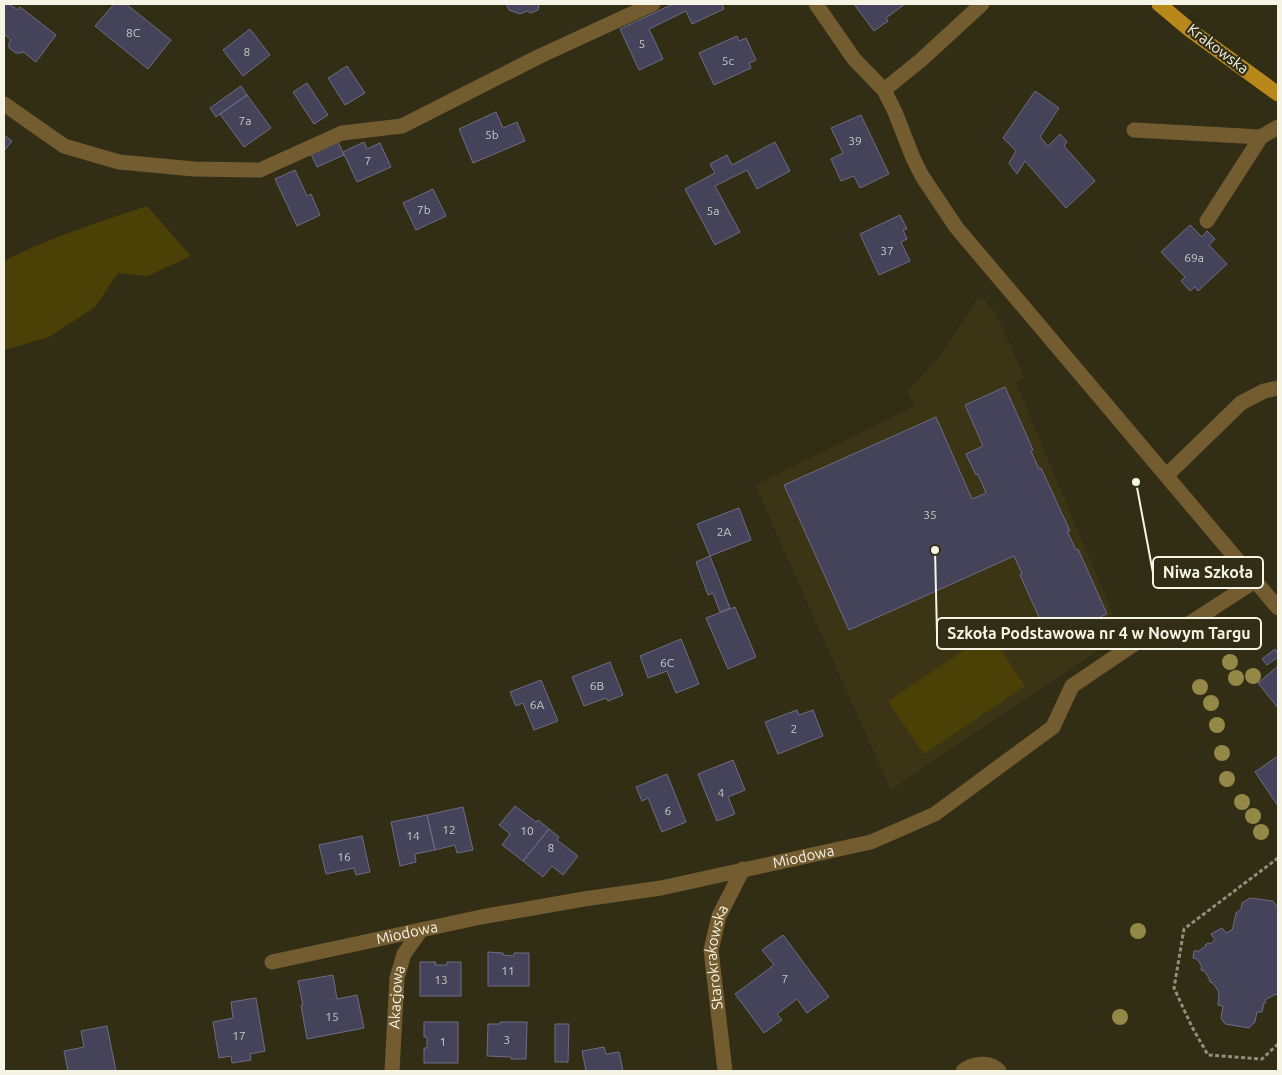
<svg xmlns="http://www.w3.org/2000/svg" width="1282" height="1075" font-family="Ubuntu,sans-serif">
	<style>
		.built { fill: #3b3515 }
		.green { fill: #4b4106 }
		.building { fill: #45435a; stroke: #6e6c86 }
		.lines { fill: none; stroke-linecap: round; stroke-linejoin: round }
		.path { stroke: #918e7b; stroke-width: 3; stroke-dasharray: 4 2.5; stroke-linecap: butt }
		.minor { stroke: #745c31; stroke-width: 15 }
		.major { stroke: #b9881b; stroke-width: 15 }
		.tree { fill: #938846 }
		.labels { text-anchor: middle; stroke-width: 4.5; stroke-linejoin: round; paint-order: stroke }
		.number-label { font-size: 12px; fill: #cac8c2 }
		.street-label { font-size: 15px; fill: #f6f4e5; stroke: #322e16 }
		.leader { fill: none; stroke: #f6f4e5; stroke-width: 2 }
		.callout-dot { fill: #f6f4e5; stroke: #322e16; stroke-width: 2 }
		.callout { fill: #322e16; stroke: #f6f4e5; stroke-width: 2 }
		.callout-label { font-size: 16px; text-anchor: middle; font-weight: bold; fill: #f6f4e5 }
	</style>
	<rect width="100%" height="100%" fill="#322e16"/>
	<path class="built" d="M978,298L983,299L995,312L1025,378L1016,383L1113,615L1107,618L1117,637L891,790L755,485L915,406L907,392L939,357Z"/>
	<path class="green" d="M147,206L191,256L148,276L118,273L95,307L49,337L4,350V261C49,238 98,222 147,206Z
		M990,633L1025,686L924,754L888,701Z"/>
	<path class="building" d="M4,4H9L18,10L20,7L56,35L36,62L22,51V53H16L9,48V42L11,40L4,34Z
		M114,4H126L171,40L148,69L95,26Z
		M506,4H541L539,5L538,10L531,13L527,11L520,14L509,10Z
		M673,4H722L724,9L692,24L686,11L649,29L663,59L639,70L620,29Z
		M854,4H905L886,18L888,21L874,31Z
		M250,29L270,55L243,76L223,50Z
		M737,36L739,41L746,38L756,60L749,63L751,68L714,85L699,53Z
		M347,66L365,93L345,105L328,78Z
		M307,83L328,115L314,124L293,92Z
		M241,86L247,95L216,117L210,108Z
		M1035,91L1059,108L1040,137L1048,146L1060,134L1067,142L1064,146L1095,181L1066,208L1025,161L1017,174L1009,163L1016,151L1003,138Z
		M247,95L271,128L244,147L220,114Z
		M496,112L503,128L517,122L525,141L473,163L459,129Z
		M861,115L889,174L860,188L854,176L841,181L831,159L843,153L831,128Z
		M4,135L12,141L4,151L5,156L4,158Z
		M338,142L344,155L317,167L311,154Z
		M364,142L367,149L380,143L391,167L357,182L343,152Z
		M775,142L790,171L757,189L747,170L715,186L740,232L715,245L685,189L715,173L710,164L727,155L732,165Z
		M295,170L307,196L311,194L320,215L297,226L275,179Z
		M433,189L446,216L416,230L403,203Z
		M900,215L907,229L903,230L907,239L901,242L910,261L879,275L860,234Z
		M1190,225L1202,237L1207,231L1215,239L1209,245L1227,264L1198,291L1195,287L1190,291L1181,281L1185,277L1161,252Z
		M1005,387L1033,450L1031,451L1039,469L1041,468L1070,531H1067L1076,550L1078,549L1107,614L1049,639L1020,575L1022,574L1014,556L849,630L784,485L936,417L972,499L986,493L978,474L976,475L966,454L983,446L965,405Z
		M739,508L751,540L710,556L697,524Z
		M710,556L730,608L720,612L713,593L708,595L696,562Z
		M735,607L756,657L728,669L706,618Z
		M681,639L699,684L676,693L667,671L648,678L640,656Z
		M1275,649L1278,654V657L1267,665L1262,659Z
		M610,662L623,695L608,701L606,698L584,706L572,677Z
		M1278,666V708L1258,683Z
		M541,680L558,721L534,730L523,703L516,706L510,692Z
		M797,710L799,715L813,710L823,736L778,754L765,722Z
		M1278,756V806L1255,772Z
		M733,760L745,790L728,797L735,814L717,821L698,774Z
		M667,774L686,822L662,832L648,798L642,801L636,787Z
		M515,806L536,822L538,820L549,829L523,861L502,845L510,834L499,825Z
		M463,807L473,850L457,853L455,845L435,850L427,815Z
		M427,815L435,850L415,854L416,862L400,866L391,822Z
		M549,829L559,837L557,840L578,856L563,875L552,866L543,877L523,861Z
		M362,836L370,872L356,875L354,868L326,874L319,845Z
		M1250,898L1273,901L1278,909V994L1277,995L1276,994L1265,1000L1266,1002L1264,1003L1262,1012H1257L1255,1022L1249,1028L1225,1024L1221,1018L1223,1006L1218,1005L1219,995L1218,993L1219,992L1212,982L1211,983L1209,980H1210L1204,970L1202,971L1201,968L1202,967L1197,959L1193,958L1194,951H1199L1206,946L1205,945L1208,943L1210,944L1215,940L1211,934L1222,928L1226,933L1232,930L1233,927L1236,913L1241,909L1242,903Z
		M783,935L829,997L807,1013L797,999L777,1014L782,1020L764,1033L735,994L774,965L762,950Z
		M488,952L503,953V955L514,956V953H529V986H488Z
		M420,962H436L435,965H447V962H461V996H420Z
		M333,975L337,999L357,995L364,1028L307,1039L301,1005H303L298,981Z
		M256,998L265,1051L250,1054L251,1060L232,1063L231,1056L219,1058L213,1022L233,1018L231,1002Z
		M424,1022H458V1063H424V1048H427V1037H424Z
		M500,1022H527L526,1059H511V1057L487,1056L488,1024H500Z
		M555,1024H569L568,1062H555Z
		M107,1026L116,1071H68L64,1051L84,1047L81,1031Z
		M604,1047L606,1054L619,1052L623,1071H586L582,1051Z"/>
	<g class="lines">
		<path class="path" d="M1278,858L1184,929L1174,988L1192,1027L1208,1055L1262,1059L1278,1044"/>
		<g class="minor">
			<path d="M816,4L854,59L884,90L895,112L913,158L922,176L956,227L1278,608"/>
			<path d="M884,90L921,60L982,4"/>
			<path d="M4,104L64,146L119,162L194,169L260,170L342,133L402,126L538,57L653,4"/>
			<path d="M1134,130L1261,137L1278,127"/>
			<path d="M1207,221L1261,137"/>
			<path d="M1167,475L1241,403L1264,391L1278,388"/>
			<path id="s1" d="M272,962L481,917L584,899L661,888L871,842L935,814L1053,727L1072,686L1149,634L1187,625L1255,581"/>
			<path id="s2" d="M392,1071L397,978L404,954L421,930"/>
			<path id="s3" d="M725,1071L711,950L719,916L743,869"/>
			<path d="M963,1071C973,1063 990,1061 999,1071"/>
		</g>
		<path class="major" d="M1159,4L1190,30L1278,94"/>
	</g>
	<g class="tree">
		<circle cx="1230" cy="662" r="8"/>
		<circle cx="1253" cy="676" r="8"/>
		<circle cx="1236" cy="678" r="8"/>
		<circle cx="1200" cy="687" r="8"/>
		<circle cx="1211" cy="703" r="8"/>
		<circle cx="1217" cy="725" r="8"/>
		<circle cx="1222" cy="753" r="8"/>
		<circle cx="1227" cy="779" r="8"/>
		<circle cx="1242" cy="802" r="8"/>
		<circle cx="1253" cy="816" r="8"/>
		<circle cx="1261" cy="832" r="8"/>
		<circle cx="1138" cy="931" r="8"/>
		<circle cx="1120" cy="1017" r="8"/>
	</g>
	<g class="labels">
		<g class="number-label">
			<text x="133" y="37">8C</text>
			<text x="642" y="48">5</text>
			<text x="247" y="56">8</text>
			<text x="728" y="65">5c</text>
			<text x="245" y="125">7a</text>
			<text x="492" y="139">5b</text>
			<text x="855" y="145">39</text>
			<text x="368" y="165">7</text>
			<text x="424" y="214">7b</text>
			<text x="713" y="215">5a</text>
			<text x="887" y="255">37</text>
			<text x="1194" y="262">69a</text>
			<text x="930" y="519">35</text>
			<text x="724" y="536">2A</text>
			<text x="667" y="667">6C</text>
			<text x="597" y="690">6B</text>
			<text x="537" y="709">6A</text>
			<text x="794" y="733">2</text>
			<text x="721" y="797">4</text>
			<text x="668" y="815">6</text>
			<text x="449" y="834">12</text>
			<text x="527" y="835">10</text>
			<text x="413" y="840">14</text>
			<text x="551" y="852">8</text>
			<text x="344" y="861">16</text>
			<text x="508" y="975">11</text>
			<text x="785" y="983">7</text>
			<text x="441" y="984">13</text>
			<text x="332" y="1021">15</text>
			<text x="239" y="1040">17</text>
			<text x="507" y="1044">3</text>
			<text x="443" y="1046">1</text>
		</g>
		<g class="street-label">
			<text transform="translate(1218 49) rotate(37)" y="5">Krakowska</text>
			<text dy="5" stroke="none"><textPath href="#s1" startOffset="542">Miodowa</textPath></text>
			<text dy="5" stroke="none"><textPath href="#s1" startOffset="138">Miodowa</textPath></text>
			<text dy="5" stroke="none"><textPath href="#s3" startOffset="115">Starokrakowska</textPath></text>
			<text dy="5" stroke="none"><textPath href="#s2" startOffset="74">Akacjowa</textPath></text>
		</g>
	</g>
	<path class="leader" d="M1136 482L1153 573M935 550L937 634"/>
	<g class="callout-dot">
		<circle cx="1136" cy="482" r="5"/>
		<circle cx="935" cy="550" r="5"/>
	</g>
	<g class="callout">
		<rect x="1153" y="557" width="110" height="31" rx="5"/>
		<rect x="937" y="618" width="324" height="31" rx="5"/>
	</g>
	<g class="callout-label">
		<text x="1208" y="578">Niwa Szkoła</text>
		<text x="1099" y="639">Szkoła Podstawowa nr 4 w Nowym Targu</text>
	</g>
	<rect width="1282" height="1075" fill="none" stroke="#f6f4e5" stroke-width="10"/>
</svg>
